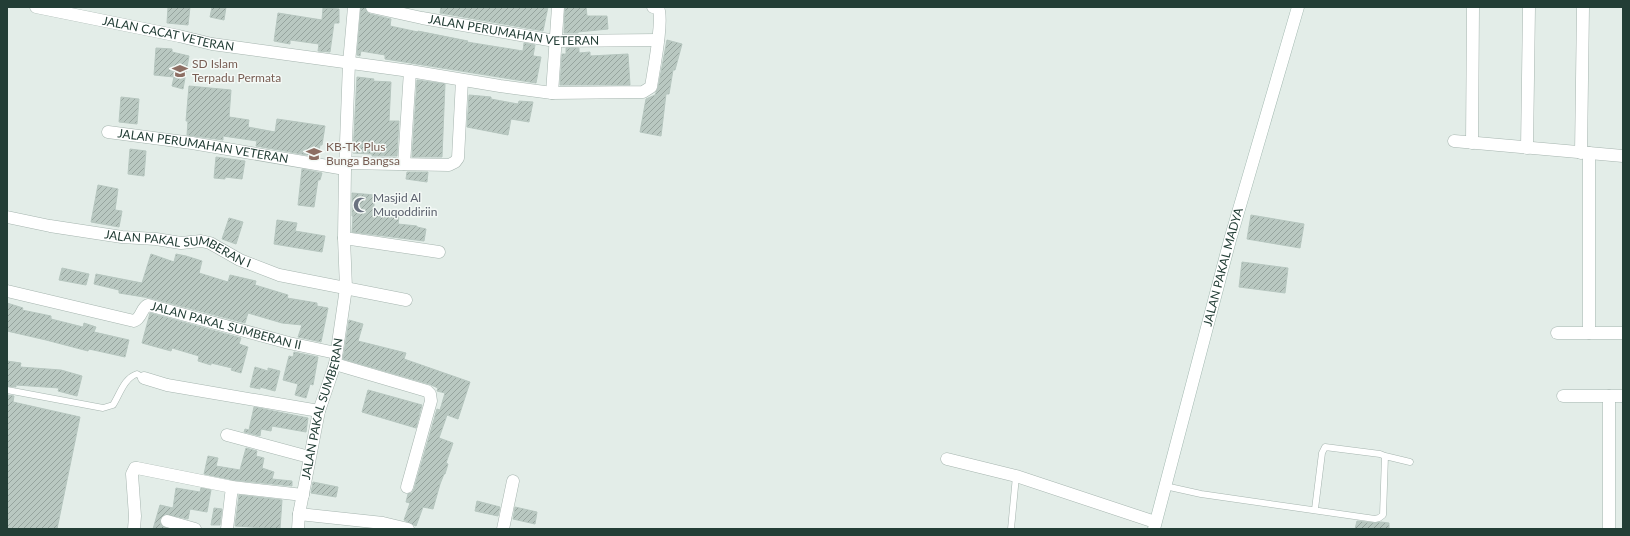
<svg xmlns="http://www.w3.org/2000/svg" width="1630" height="536" font-family="Lato,sans-serif">
	<style>
		.building { fill: url(#building-hatch); stroke: #b6c6bf }
		.lines { fill: none; stroke-linecap: round; stroke-linejoin: round }
		.lane-casing { stroke: #a6b5af; stroke-width: 7 }
		.street-casing { stroke: #a6b5af; stroke-width: 13 }
		.secondary-casing { stroke: #a2b8b0; stroke-width: 13 }
		.lane { stroke: #fff; stroke-width: 6 }
		.street { stroke: #fff; stroke-width: 12 }
		.secondary { stroke: #fff; stroke-width: 12 }
		.labels { text-anchor: middle; stroke-width: 3; stroke-linejoin: round; paint-order: stroke }
		.street-label { font-size: 12px; fill: #233e36; stroke: #f4f9f6 }
		.education-label { font-size: 12px; fill: #785e54; stroke: #f4f9f6; text-anchor: start }
		.worship-label { font-size: 12px; fill: #5b616d; stroke: #f4f9f6; text-anchor: start }
	</style>
	<defs>
		<pattern id="building-hatch" width="6" height="6" patternUnits="userSpaceOnUse"><rect width="6" height="6" fill="#b9c8c1"/><path d="M-1 1l2-2M0 6l6-6M5 7l2-2" fill="none" stroke="#96a49e"/></pattern>
	</defs>
	<rect width="100%" height="100%" fill="#e3ede8"/>
	<path class="building" d="M168,7H190L188,25L167,23Z
		M212,7H226L224,20L210,17Z
		M361,7H365L367,12L370,14L391,19L390,26L418,32V31L468,41L467,42L523,51L524,43L535,45L533,56L541,57L536,83L385,59V55L361,51L360,56L357,55Z
		M441,7H548L543,31L440,13Z
		M565,7H586L587,16H607L608,29L578,32V33H564Z
		M323,8L339,9V23H334L330,52L318,51L319,44L290,40V44L274,41L278,13L322,20Z
		M667,40L682,44L675,70H673L669,94H666L661,136L640,132L646,99L655,95L658,88Z
		M156,48L172,49V52L189,56L183,89L172,86L174,77L154,75Z
		M566,48H579V53L590,52V56L628,54L630,85H560L562,54H566Z
		M357,77L374,79L373,81L391,82L389,121H399L397,156H372V154L353,153Z
		M417,80L445,84L442,157H412Z
		M189,86L231,90L229,117L249,120L248,127L275,132L277,119L325,126L322,145H320L318,157L256,146L257,141L223,136V140L187,135L188,121H186Z
		M469,95L491,97V99L518,104L519,101L533,102L529,122L511,119L508,135L467,127Z
		M121,97L139,99L137,124L119,122Z
		M130,149L146,151L144,176L128,174Z
		M216,157L245,161L242,179L225,177V179L214,178Z
		M302,169L322,173L320,180H318L314,207L298,205Z
		M407,172H428L427,182L406,179Z
		M98,185L118,189L115,210L122,211L119,227L91,222Z
		M352,193L375,195L373,214L399,217L398,224L417,226V227L426,229L424,241L352,232L353,216H352Z
		M1251,215L1304,224L1300,248L1247,239Z
		M229,218L243,222L236,244L222,239Z
		M277,220L297,223L295,231L325,236L322,252L274,244Z
		M151,254L174,262L176,254L186,256L202,261L199,273L228,282L230,275L256,281L255,285L288,295L287,298L317,303V306L328,308L321,342L298,337L302,325L282,323L248,313L245,323L150,298L119,293V290L94,284L96,274L142,283Z
		M1242,262L1288,268L1285,293L1239,287Z
		M62,268L89,274L86,285L59,280Z
		M7,303L23,308L22,310L51,316V319L83,327L84,323L96,327L94,332L129,340L125,357L89,349L88,351L46,340L7,331Z
		M150,313L241,338L239,344L248,347L241,373L231,370L232,368L211,363V365L198,361L199,356L172,348L171,351L142,343Z
		M349,320L363,324L358,341L406,353L404,359L470,382L458,419L447,415L439,438L453,443L446,463L448,464L445,474H444L440,484L433,509L423,507L416,526L404,520L410,503L406,502L408,494L412,493L414,489L437,409L440,410L445,393L437,391L438,388L429,384L343,359Z
		M294,352L318,357L313,385L310,384L306,398L295,395L298,384L283,380L289,356L293,357Z
		M7,361L21,363L20,367L61,370L82,376L77,396L58,391L59,388L16,385V387L7,386Z
		M255,367L268,371V368L280,371L275,391L260,387V389L250,387Z
		M368,390L422,405L416,428L362,412Z
		M7,395L14,396L13,402L80,417L57,529H7Z
		M254,407L308,418L306,432L272,426L271,431L261,429L260,436L244,432L245,429L249,430Z
		M246,448L257,451L256,456L264,458L262,468L274,472L272,479L292,481V486L233,480L204,474L208,456L218,458L216,466L240,470Z
		M313,482L338,487L336,497L311,493Z
		M176,488L200,492L201,488L211,490L207,512L190,509L188,519L165,514L160,519V522L162,526L168,529H153L160,505L173,508Z
		M239,495L282,500L280,529L235,526Z
		M477,501L500,507L498,516L475,511Z
		M515,507L537,512L535,524L513,519Z
		M214,508L222,509L220,525H211Z
		M1357,521L1375,523L1381,522L1389,523V529H1355Z"/>
	<g class="lines">
		<defs>
			<path id="lane" d="M7,390L103,408L113,405C120,394 124,378 137,374L144,378
				M1165,486L1201,494L1375,519L1379,518L1383,515L1385,456L1410,462
				M1315,509L1322,453L1325,447L1380,454L1385,456
				M1011,529L1016,476"/>
			<g id="street">
				<path id="s1" d="M36,7L179,36L212,44L410,71L500,86L552,93L643,92L651,87C653,73 664,18 658,8L653,7"/>
				<path id="s2" d="M372,7L422,18L555,41L658,40"/>
				<path d="M552,93L558,7"/>
				<path id="s3" d="M108,132L192,143L345,169"/>
				<path d="M1454,141L1623,156"/>
				<path d="M1472,143L1473,7"/>
				<path d="M1527,148L1529,7"/>
				<path d="M1581,153L1583,7"/>
				<path d="M1589,153V333"/>
				<path d="M346,163L449,165L455,162L458,158L462,80"/>
				<path d="M404,164L410,71"/>
				<path id="s4" d="M7,217L50,226L122,237L156,239L181,243L201,241L210,243L240,260L279,275L406,300"/>
				<path d="M344,238L439,252"/>
				<path id="s5" d="M7,291L134,321C142,318 141,308 148,305L289,343L336,353"/>
				<path d="M1557,333H1623"/>
				<path d="M335,364L427,391L430,394L431,401L407,487"/>
				<path d="M144,378L167,385L319,411"/>
				<path d="M1563,396H1623"/>
				<path d="M227,435L309,457"/>
				<path d="M947,459L1016,476L1155,522"/>
				<path d="M299,514L383,523L408,529"/>
				<path d="M167,521L195,529"/>
				<path d="M134,529L135,516L132,474L135,468H137L232,487L303,495"/>
				<path d="M227,529L232,487"/>
				<path id="s6" d="M298,529L299,514L319,411L335,364L346,288L344,238L345,169L349,63L354,7"/>
				<path d="M503,529L513,481"/>
				<path d="M1609,529V396"/>
			</g>
			<g id="secondary">
				<path id="s7" d="M1154,529L1230,240L1298,7"/>
			</g>
		</defs>
		<use href="#lane" class="lane-casing"/>
		<use href="#street" class="street-casing"/>
		<use href="#secondary" class="secondary-casing"/>
		<use href="#lane" class="lane"/>
		<use href="#street" class="street"/>
		<use href="#secondary" class="secondary"/>
	</g>
	<defs>
		<symbol id="school-bare" viewBox="-9 -9 18 18"><path d="M0-5L7-2L0 1L-7-2ZM-4 1L0 2.5L4 1V4Q0 6-4 4Z" fill="#8d6e63" stroke="#f4f9f6" stroke-width="2.5" paint-order="stroke"/></symbol>
		<symbol id="mosque-bare" viewBox="-9 -9 18 18"><path d="M3.5-4.9A6 6 0 1 0 3.5 4.9A5 5 0 1 1 3.5-4.9Z" fill="#6b7280" stroke="#f4f9f6" stroke-width="2.5" paint-order="stroke"/></symbol>
	</defs>
	<g fill-rule="evenodd">
		<use href="#school-bare" x="169" y="60" width="22" height="22"/>
		<use href="#school-bare" x="303" y="143" width="22" height="22"/>
		<use href="#mosque-bare" x="350" y="194" width="22" height="22"/>
	</g>
	<g class="labels">
		<g class="street-label">
			<text dy="4" stroke="none"><textPath href="#s2" startOffset="144">JALAN PERUMAHAN VETERAN</textPath></text>
			<text dy="4" stroke="none"><textPath href="#s1" startOffset="135">JALAN CACAT VETERAN</textPath></text>
			<text dy="4" stroke="none"><textPath href="#s3" startOffset="96">JALAN PERUMAHAN VETERAN</textPath></text>
			<text dy="4" stroke="none"><textPath href="#s4" startOffset="175">JALAN PAKAL SUMBERAN I</textPath></text>
			<text dy="4" stroke="none"><textPath href="#s7" startOffset="271">JALAN PAKAL MADYA</textPath></text>
			<text dy="4" stroke="none"><textPath href="#s5" startOffset="233">JALAN PAKAL SUMBERAN II</textPath></text>
			<text dy="4" stroke="none"><textPath href="#s6" startOffset="123">JALAN PAKAL SUMBERAN</textPath></text>
		</g>
		<g class="education-label">
			<text x="192" y="68">SD Islam<tspan x="192" dy="14">Terpadu Permata</tspan></text>
			<text x="326" y="151">KB-TK Plus<tspan x="326" dy="14">Bunga Bangsa</tspan></text>
		</g>
		<g class="worship-label">
			<text x="373" y="202">Masjid Al<tspan x="373" dy="14">Muqoddiriin</tspan></text>
		</g>
	</g>
	<rect width="1630" height="536" fill="none" stroke="#233e36" stroke-width="16"/>
</svg>
